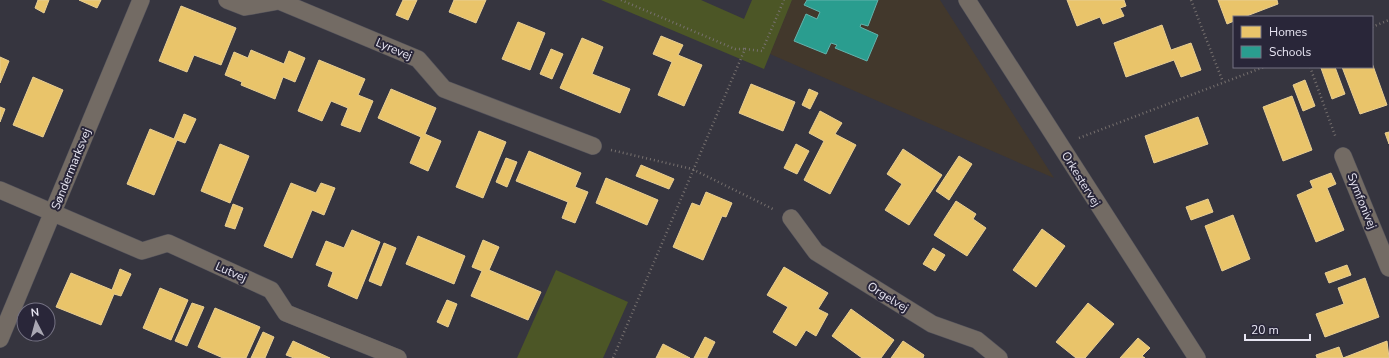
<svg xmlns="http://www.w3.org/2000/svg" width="1389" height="358" font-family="'Nunito Sans',sans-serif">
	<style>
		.education { fill: #42382c }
		.green { fill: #4c5626 }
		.homes { fill: #e9c46a; stroke: #e8ce93 }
		.schools { fill: #2a9d8f; stroke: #63b3ad }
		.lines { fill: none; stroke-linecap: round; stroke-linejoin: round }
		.street-casing { stroke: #53525b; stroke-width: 18 }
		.path { stroke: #77716f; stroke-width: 2.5; stroke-dasharray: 1 3; stroke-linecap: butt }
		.street { stroke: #736b64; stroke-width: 17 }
		.labels { text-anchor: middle; stroke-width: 4; stroke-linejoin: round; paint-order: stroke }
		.street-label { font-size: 12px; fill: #e7e5f2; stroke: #292639 }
	</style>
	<rect width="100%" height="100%" fill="#36353f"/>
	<path class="education" d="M792,0H940L1054,178L770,54Z"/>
	<path class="green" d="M601,0H701L744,19L752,0H792L764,69Z
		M556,270L628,302L603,358H517Z"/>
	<path class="homes" d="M38,0H49L44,13L35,8Z
		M79,0H101L97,8Z
		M403,0H417L408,20L396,15Z
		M454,0H486L476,23L449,12Z
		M1067,0H1124L1126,6L1120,8L1124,16L1103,24L1100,17L1077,26Z
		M1218,0H1277L1278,4L1244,17H1234V21L1227,24Z
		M181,6L236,28L221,65L194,55L187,72L159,61Z
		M518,22L545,33L530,70L502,59Z
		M1162,25L1171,50L1191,43L1201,70L1181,77L1174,60L1126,77L1114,43Z
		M661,36L683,45L678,55L702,65L684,106L658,95L672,62L653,54Z
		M582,38L603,47L592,74L630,89L620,113L560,88Z
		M551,49L563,54L552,79L540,74Z
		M251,50L284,64L289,51L305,58L295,82L283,77L275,99L241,85L242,82L225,75L234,52L248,58Z
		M0,57L9,61L0,83Z
		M319,60L365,79L358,95L373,101L360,132L341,125L348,108L331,101L322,121L298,111Z
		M1372,63L1387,105L1360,114L1342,67H1372Z
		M1325,67H1335L1345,94L1332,99L1321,68Z
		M33,77L63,90L43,137L13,125Z
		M1305,80L1315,106L1303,111L1293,85Z
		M751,84L795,102L783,131L739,113Z
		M391,89L436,108L425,134L441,141L428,171L410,163L421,137L378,118Z
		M809,89L818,93L810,109L802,105Z
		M1292,96L1312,150L1283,161L1263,107Z
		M0,107L5,109L0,122Z
		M820,111L842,123L835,134L856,145L830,194L804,180L824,141L809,133Z
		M184,114L196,119L185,143L177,140L154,195L127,184L150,129L174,139Z
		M1198,117L1208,144L1154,163L1145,136Z
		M479,131L506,142L483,198L456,187Z
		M1389,132V144L1385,133Z
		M220,144L249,156L230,203L201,191Z
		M796,144L809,151L797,174L784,168Z
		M903,149L942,175L909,225L885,210L902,184L887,174Z
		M529,151L581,173L575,187L588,192L575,223L562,218L568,202L516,181Z
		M959,156L972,164L949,200L936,191Z
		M506,158L517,162L507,187L496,182Z
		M641,165L674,179L669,189L636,176Z
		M1331,173L1336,184L1327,188L1344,230L1316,242L1297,195L1313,188L1310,181Z
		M606,178L658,200L647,225L596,203Z
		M291,183L316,193L321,183L335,188L324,215L312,210L292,258L264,246Z
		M706,192L732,203L726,217L722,216L703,260L673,247L692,203L700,206Z
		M1208,199L1213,212L1191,220L1186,207Z
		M956,201L976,214L973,219L986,228L967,256L934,235Z
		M233,204L243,208L235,229L225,226Z
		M1233,215L1250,259L1222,271L1205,226Z
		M1042,229L1065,246L1036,287L1013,270Z
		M352,230L380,242L357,299L328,286L333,272L316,265L326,241L344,248Z
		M418,236L465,256L454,284L406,264Z
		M483,240L499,247L489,270L541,292L528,320L471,296L482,271L472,267Z
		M384,243L396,248L381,286L369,281Z
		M933,248L945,255L935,271L923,264Z
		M1347,265L1351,275L1329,283L1325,273Z
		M784,267L828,293L818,309L828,314L816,336L806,330L796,346L773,332L788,307L767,295Z
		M120,269L131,274L121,296L114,294L101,325L56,307L71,273L112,290Z
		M1365,278L1379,317L1325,337L1316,314L1344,304L1338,288Z
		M160,288L188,300L171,340L143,328Z
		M447,300L457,304L448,327L437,322Z
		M192,303L204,307L187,346L175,341Z
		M1088,303L1114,324L1085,358H1076L1056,342Z
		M215,308L260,327L246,358H223L198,347Z
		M851,309L894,340L881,358H862L832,336Z
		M263,332L274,337L265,358H251Z
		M705,337L715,342L707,358H694Z
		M1138,338L1150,348L1142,356L1145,358H1120Z
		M293,341L330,358H294L286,355Z
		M903,341L924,355L923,358H891Z
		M1387,341L1389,358H1317L1316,355L1339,347L1343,358Z
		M663,344L690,358H656Z"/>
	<path class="schools" d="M807,0H878L868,26L861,24L860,27L878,35L867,61L835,48L837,45L831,43L826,54L794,41L806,14L817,19L820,12L804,5Z"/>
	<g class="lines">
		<defs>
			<path id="street" d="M227,0L245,7L279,1L418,59L444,89L593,146
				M967,0L1197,358
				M1343,156L1389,268
				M0,190L142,251L168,243L271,290L286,313L398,358
				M791,218L816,252L932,324L977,340L999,358
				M0,339L141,0"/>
		</defs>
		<use href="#street" class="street-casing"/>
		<path class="path" d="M621,0L735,49H745
			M1191,0L1223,82
			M1372,27L1389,20
			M1310,67L1336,138
			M1079,138L1264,67
			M611,150L692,169L775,210
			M613,358L745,49L762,51L784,0"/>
		<use href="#street" class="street"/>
	</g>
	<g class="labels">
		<g class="street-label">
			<text transform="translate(394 49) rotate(23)" y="4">Lyrevej</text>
			<text transform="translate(71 169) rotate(-68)" y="4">Søndermarksvej</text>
			<text transform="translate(1081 179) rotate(58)" y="4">Orkestervej</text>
			<text transform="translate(1362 201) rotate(68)" y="4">Symfonivej</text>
			<text transform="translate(231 272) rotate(24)" y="4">Lutvej</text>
			<text transform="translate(888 297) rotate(32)" y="4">Orgelvej</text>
		</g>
	</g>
	<rect x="1233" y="16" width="140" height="52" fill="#292639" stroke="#757283"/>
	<rect x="1241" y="26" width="20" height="12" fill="#e9c46a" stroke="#757283"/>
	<text x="1269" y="36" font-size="12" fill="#e7e5f2">Homes</text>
	<rect x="1241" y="46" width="20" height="12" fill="#2a9d8f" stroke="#757283"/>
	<text x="1269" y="56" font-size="12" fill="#e7e5f2">Schools</text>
	<g transform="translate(36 322) rotate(354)"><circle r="19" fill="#292639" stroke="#757283"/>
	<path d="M0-3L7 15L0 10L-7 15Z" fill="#a9a7b3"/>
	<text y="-6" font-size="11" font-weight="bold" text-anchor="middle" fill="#e7e5f2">N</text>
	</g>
	<path d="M1245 334v6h65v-6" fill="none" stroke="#e7e5f2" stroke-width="2"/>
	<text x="1251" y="334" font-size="12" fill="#e7e5f2" stroke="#292639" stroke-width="3" paint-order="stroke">20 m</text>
</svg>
